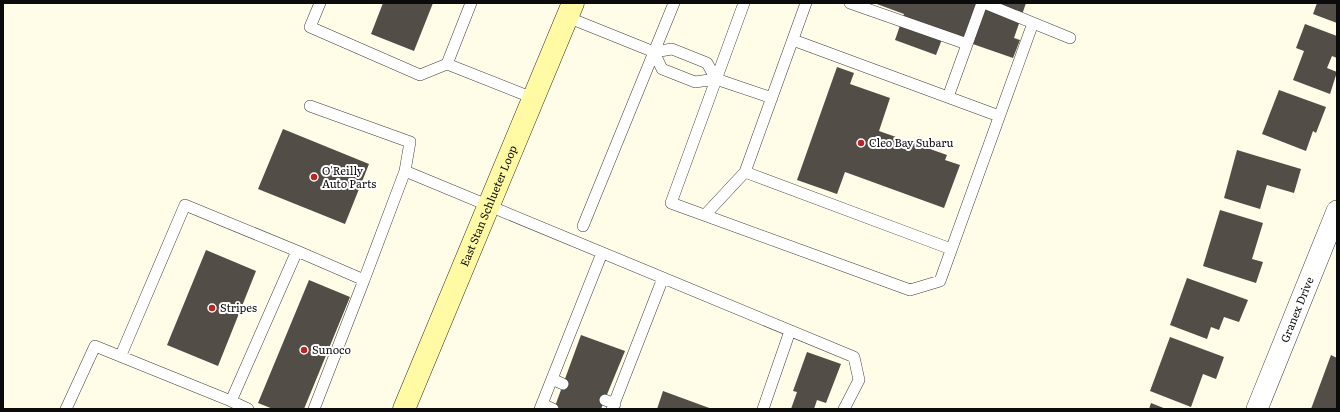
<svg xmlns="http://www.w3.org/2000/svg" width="1340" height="412" font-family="Literata,serif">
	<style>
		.building { fill: #534d47 }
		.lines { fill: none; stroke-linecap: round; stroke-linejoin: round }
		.lane-casing { stroke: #3e3e3e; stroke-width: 12 }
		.street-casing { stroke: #3e3e3e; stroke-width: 22 }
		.secondary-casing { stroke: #2d2d2d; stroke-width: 23 }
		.lane { stroke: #fff; stroke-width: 11 }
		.street { stroke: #fff; stroke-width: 21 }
		.secondary { stroke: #fffaa3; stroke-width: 22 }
		.poi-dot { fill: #ba2424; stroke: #fff; stroke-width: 1.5 }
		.labels { text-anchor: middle; stroke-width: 4; stroke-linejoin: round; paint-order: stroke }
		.poi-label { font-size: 11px; fill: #0b0b0b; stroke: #fff; text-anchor: start }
		.street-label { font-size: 11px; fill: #0b0b0b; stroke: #fff }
	</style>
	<rect width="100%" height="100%" fill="#fffce8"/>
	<path class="building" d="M383,3H433L414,51L371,34Z
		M874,3H1026L1014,38L1020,40L1013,58L944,34L936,55L895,40L904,14Z
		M1317,3H1337V23L1313,14Z
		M1305,24L1337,36V58L1332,56L1327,68L1337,72L1330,94L1293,80L1304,51L1296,48Z
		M837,67L854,73L850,84L890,98L879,131L947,155L945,160L960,165L944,208L845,172L837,194L797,180Z
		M1279,90L1326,107L1316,133L1313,131L1306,151L1262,134Z
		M283,129L369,164L345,224L258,189Z
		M1237,150L1301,169L1294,193L1267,185L1260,209L1224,198Z
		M1220,210L1263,223L1252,259L1263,262L1256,283L1203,266Z
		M206,250L256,271L218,366L167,345Z
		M1187,278L1248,300L1239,322L1224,317L1219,330L1211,327L1207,339L1170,325Z
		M309,280L350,297L304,409H273L258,403Z
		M581,335L625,351L601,409H554Z
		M1170,337L1224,357L1216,379L1203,374L1191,407L1150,391Z
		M807,352L841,364L826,403L817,400L814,409H791L797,392L793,391Z
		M1331,355L1337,358V409H1311Z
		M663,391L712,409H657Z
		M1151,403L1166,409H1149Z"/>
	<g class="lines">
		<defs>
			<path id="lane" d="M320,3L310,27L420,75L447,64L533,98
				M744,3L671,203L910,290L940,281L1033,23
				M850,3L967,44
				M984,3L1070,38
				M567,17L654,52L672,49L707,63L716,79
				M793,40L999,116
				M654,52L662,69L695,82L716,79L772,98
				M447,64L471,3
				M948,97L982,3
				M310,106L410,142L405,171
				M745,172L951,249
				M705,215L745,172L806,3
				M583,226L674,3
				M297,251L364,280L314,409
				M364,280L405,171L854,357L859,380L844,409
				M552,379L563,384
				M605,400L615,404
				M231,401L248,409
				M542,404L553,409
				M66,409L95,346L231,401L297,251L185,205L121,355
				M540,409L602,253
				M612,409L663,278
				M763,409L790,331"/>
			<g id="street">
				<path id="s1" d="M1257,409L1337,211"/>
			</g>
			<g id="secondary">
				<path id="s2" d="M404,409L573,3"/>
			</g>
		</defs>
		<use href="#lane" class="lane-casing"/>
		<use href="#street" class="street-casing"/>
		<use href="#secondary" class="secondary-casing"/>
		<use href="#lane" class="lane"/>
		<use href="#street" class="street"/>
		<use href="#secondary" class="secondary"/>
	</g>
	<g class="poi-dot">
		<circle cx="861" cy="143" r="4"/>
		<circle cx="314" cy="177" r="4"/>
		<circle cx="212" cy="308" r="4"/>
		<circle cx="304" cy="350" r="4"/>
	</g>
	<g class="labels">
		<g class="poi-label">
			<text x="869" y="147">Cleo Bay Subaru</text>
			<text x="322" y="175">O'Reilly<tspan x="322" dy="13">Auto Parts</tspan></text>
			<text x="220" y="312">Stripes</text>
			<text x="312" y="354">Sunoco</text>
		</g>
		<g class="street-label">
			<text dy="4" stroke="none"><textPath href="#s2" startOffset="220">East Stan Schlueter Loop</textPath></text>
			<text dy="4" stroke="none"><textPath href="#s1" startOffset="107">Granex Drive</textPath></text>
		</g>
	</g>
	<rect width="1340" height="412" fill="none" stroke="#0b0b0b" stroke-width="8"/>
</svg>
